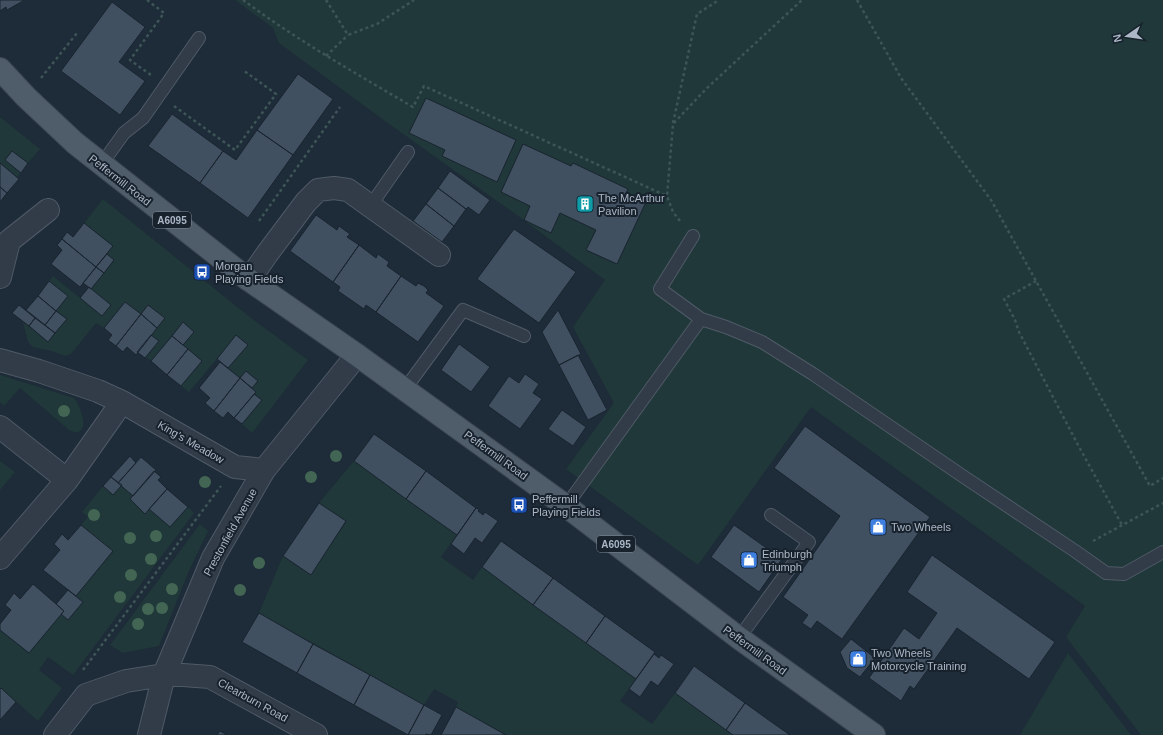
<svg xmlns="http://www.w3.org/2000/svg" width="1163" height="735" font-family="Arial,sans-serif">
	<style>
		.green { fill: #203839 }
		.building { fill: #405061; stroke: #19242f }
		.lines { fill: none; stroke-linecap: round; stroke-linejoin: round }
		.service-casing { stroke: #4f5a67; stroke-width: 14 }
		.minor-casing { stroke: #4f5a67; stroke-width: 24 }
		.primary-casing { stroke: #3b4652; stroke-width: 24 }
		.path { stroke: #3d5557; stroke-width: 2.5; stroke-dasharray: 3 3; stroke-linecap: butt }
		.service { stroke: #323c48; stroke-width: 12 }
		.minor { stroke: #323c48; stroke-width: 22 }
		.primary { stroke: #4f5c69; stroke-width: 22 }
		.tree { fill: #436654 }
		.labels { text-anchor: middle; stroke-width: 4; stroke-linejoin: round; paint-order: stroke }
		.shield { fill: #17222d; stroke: #7f8a98; stroke-width: 1 }
		.shield-label { font-size: 10px; font-weight: bold; fill: #abb7c6 }
		.street-label { font-size: 11px; fill: #abb7c6; stroke: #17222d }
		.poi-label { font-size: 11px; fill: #abb7c6; stroke: #17222d; text-anchor: start }
	</style>
	<rect width="100%" height="100%" fill="#1e2b38"/>
	<path class="green" d="M235,0H1163V735H1141L1066,637L1085,606L811,407L698,565L566,469L614,403L573,327L605,280L514,213L385,121L279,43L273,28Z
		M0,117L40,149L28,163L12,151L5,159L21,173L17,177L0,163Z
		M103,199L251,318L308,360L252,433L242,424L262,400L254,394L256,392L252,388L258,381L246,371L240,378L228,368L247,345L237,335L189,392L181,386L202,361L183,345L194,332L183,322L151,361L146,357L159,341L151,335L148,305L141,314L125,302L104,328L96,323L71,354L65,356L52,351L33,347L28,342L23,322L48,342L67,319L56,311L68,296L49,281L53,276L102,316L110,305L91,289L114,261L107,254L113,246L84,223Z
		M0,375L74,398C79,404 90,428 78,432C75,433 71,431 69,430L20,388L4,406L0,402Z
		M0,461L15,472L0,490Z
		M354,461L457,535L441,557L473,580L482,567L636,679L620,701L652,724L675,693L733,735H506L456,707L458,702L434,689L424,705L259,613L283,556L311,575L346,522L319,503Z
		M122,485L133,496L130,499L145,513L149,509L170,527L188,507L194,513L73,675L48,657L39,670L62,688L38,721L0,687V630L29,653L61,614L68,620L83,602L76,596L113,552L81,525L88,517L82,512L103,486L113,495Z
		M200,524L208,531L188,573L159,646L123,653L110,645Z
		M1068,653L1131,735H1020Z"/>
	<path class="building" d="M0,0H23V1L7,10L6,7L0,11Z
		M112,2L145,27L119,62L145,81L120,115L61,71Z
		M298,74L333,99L293,155L257,130Z
		M426,98L516,140L497,182L442,156L445,150L409,133Z
		M172,114L223,151L200,183L148,146Z
		M257,130L293,155L248,218L200,183L223,151L236,160Z
		M523,144L571,166L573,163L628,189L626,193L646,202L617,264L586,250L596,230L560,213L551,233L524,220L530,206L501,192Z
		M12,151L28,163L21,173L5,160Z
		M0,163L19,179L7,193L0,187Z
		M450,171L490,200L479,215L468,207L466,209L438,188Z
		M0,187L7,193L0,202Z
		M438,188L466,209L454,226L426,204Z
		M426,204L454,226L442,242L413,221Z
		M316,215L337,230L339,226L350,234L347,237L359,245L333,282L290,251Z
		M84,223L113,246L96,267L62,239L67,232L73,237Z
		M514,229L576,272L539,323L477,279Z
		M62,239L96,267L80,287L51,264L62,250L57,245Z
		M359,245L376,258L378,254L389,262L387,266L401,276L376,312L366,305L364,309L338,291L340,287L333,282Z
		M107,254L114,260L104,273L96,267Z
		M96,267L104,273L91,289L83,283Z
		M401,276L416,286L418,283L424,286L428,290L426,293L444,306L418,342L376,312Z
		M49,281L68,296L56,311L38,296Z
		M89,287L111,305L102,316L80,298Z
		M38,296L56,311L45,325L26,310Z
		M125,302L141,314L116,346L108,340L112,335L104,328Z
		M19,305L35,318L29,326L12,313Z
		M148,305L165,318L157,328L141,314Z
		M558,310L581,354L559,365L542,332Z
		M56,311L67,319L55,333L45,325Z
		M141,314L157,328L136,355L127,347L123,352L116,346Z
		M35,318L55,333L48,342L29,326Z
		M183,322L194,332L183,345L172,336Z
		M151,335L159,341L145,358L137,352Z
		M236,335L248,345L228,368L217,359Z
		M172,336L188,349L167,375L151,361Z
		M459,344L490,367L471,392L441,370Z
		M188,349L202,361L181,386L167,375Z
		M578,355L607,410L588,420L559,365Z
		M220,362L240,378L214,411L205,403L210,398L199,388Z
		M246,371L258,381L252,388L240,378Z
		M525,374L539,384L533,393L542,399L520,429L488,406L509,376L519,383Z
		M240,378L256,392L234,418L228,412L223,418L214,411Z
		M254,394L262,400L242,424L234,418Z
		M562,410L586,427L573,446L548,429Z
		M805,426L930,517L842,639L817,621L811,629L802,623L808,615L783,597L840,516L774,468Z
		M374,434L426,471L406,499L354,461Z
		M130,456L136,463L118,483L111,477Z
		M141,457L156,470L133,496L118,483Z
		M154,471L161,477L158,480L167,489L145,514L130,499Z
		M426,471L476,508L457,535L406,499Z
		M111,477L122,485L113,495L103,486Z
		M167,489L188,507L170,527L149,509Z
		M319,503L346,521L311,575L283,556Z
		M476,508L479,509L478,511L483,515L485,512L498,521L482,543L475,538L464,554L451,544Z
		M81,525L113,551L76,596L43,570L60,550L54,544L62,534L68,540Z
		M734,525L782,559L759,592L711,557Z
		M501,541L553,578L533,605L482,567Z
		M932,555L1055,642L1029,679L957,628L914,689L910,686L901,701L869,678L904,628L919,639L937,613L907,592Z
		M553,578L605,616L586,643L533,605Z
		M33,584L64,611L29,653L0,630V624L11,610L5,605L14,593L20,599Z
		M68,590L83,602L68,620L61,614L64,611L56,604Z
		M259,613L313,644L297,673L242,642Z
		M605,616L655,652L636,679L586,643Z
		M851,639L875,658L860,677L847,668L840,652Z
		M313,644L370,675L354,705L297,673Z
		M654,654L659,658L661,655L674,664L658,686L651,681L640,697L629,689Z
		M694,666L745,703L726,730L675,693Z
		M370,675L424,705L408,735L354,705Z
		M1,688L16,702L0,720V689Z
		M745,703L770,721L790,735H733L726,730Z
		M424,705L442,715L431,735L426,734L425,735H408Z
		M456,707L506,735H441Z
		M220,731L227,735H217Z"/>
	<g class="lines">
		<defs>
			<path id="service" d="M101,165L124,133L143,118L199,38
				M371,205L408,152
				M693,236L660,289L701,319
				M405,389L463,310L524,336
				M566,506L701,319L726,327L762,342L813,374L967,479L1075,551L1106,573L1124,574L1163,552
				M739,638L809,542L771,515"/>
			<path id="minor" d="M0,277L9,241L48,210
				M249,280L267,254L306,202L318,190L334,188L348,190L439,255
				M0,360L39,371L98,391L122,402L235,467L264,470
				M0,427L67,480
				M0,558L67,480L122,402
				M55,735L86,695L126,681L164,675H183L210,677L316,735
				M149,735L164,675L213,558L264,470L357,355"/>
			<path id="primary" d="M0,69L26,97L75,143L249,280L357,355L566,506L739,638L874,735"/>
		</defs>
		<use href="#service" class="service-casing"/>
		<use href="#minor" class="minor-casing"/>
		<use href="#primary" class="primary-casing"/>
		<path class="path" d="M147,0L164,13L130,60L151,75
			M243,0C297,40 355,73 413,107L424,86L667,196
			M326,0L348,35L377,24L414,0
			M857,0L901,78L991,200L1150,486L1163,478
			M326,56L348,35
			M41,78L77,33
			M174,106L235,150L276,94L243,70
			M673,123L697,14L719,0
			M259,221L340,107
			M680,221L673,212L667,196L673,124L706,89L802,0
			M1036,281L1004,299L1015,320L1019,332L1078,445L1122,525
			M1093,541L1163,503
			M83,670L221,486"/>
		<use href="#service" class="service"/>
		<use href="#minor" class="minor"/>
		<use href="#primary" class="primary"/>
	</g>
	<g class="tree">
		<circle cx="64" cy="411" r="6"/>
		<circle cx="336" cy="456" r="6"/>
		<circle cx="311" cy="477" r="6"/>
		<circle cx="205" cy="482" r="6"/>
		<circle cx="94" cy="515" r="6"/>
		<circle cx="156" cy="536" r="6"/>
		<circle cx="130" cy="538" r="6"/>
		<circle cx="151" cy="559" r="6"/>
		<circle cx="259" cy="563" r="6"/>
		<circle cx="131" cy="575" r="6"/>
		<circle cx="172" cy="589" r="6"/>
		<circle cx="240" cy="590" r="6"/>
		<circle cx="120" cy="597" r="6"/>
		<circle cx="162" cy="608" r="6"/>
		<circle cx="148" cy="609" r="6"/>
		<circle cx="138" cy="624" r="6"/>
	</g>
	<defs>
		<symbol id="building-square" viewBox="-11 -11 22 22"><rect x="-9" y="-9" width="18" height="18" rx="4" fill="#0f9aa8" stroke="#17222d"/><path d="M-4-6H4V6H1V3H-1V6H-4ZM-2.5-4.3h1.7v1.8h-1.7ZM.8-4.3h1.7v1.8H.8ZM-2.5-1h1.7V.8h-1.7ZM.8-1h1.7V.8H.8Z" fill="#fff"/></symbol>
		<symbol id="bus-square" viewBox="-11 -11 22 22"><rect x="-9" y="-9" width="18" height="18" rx="4" fill="#1a4fb4" stroke="#17222d"/><path d="M-5-6H5V4H4V6H2V4H-2V6H-4V4H-5ZM-3.5-4V0h7V-4ZM-3.5 1.2v1.5H-2V1.2ZM2 1.2v1.5H3.5V1.2Z" fill="#fff"/></symbol>
		<symbol id="shop-square" viewBox="-11 -11 22 22"><rect x="-9" y="-9" width="18" height="18" rx="4" fill="#3f7fe0" stroke="#17222d"/><path d="M-5-2.5h2.3a2.7 3.5 0 0 1 5.4 0H5L5.5 6h-11ZM-1.5-2.5h3a1.5 2.3 0 0 0-3 0Z" fill="#fff"/></symbol>
	</defs>
	<g fill-rule="evenodd">
		<use href="#building-square" x="575" y="194" width="20" height="20"/>
		<use href="#bus-square" x="192" y="262" width="20" height="20"/>
		<use href="#bus-square" x="509" y="495" width="20" height="20"/>
		<use href="#shop-square" x="868" y="517" width="20" height="20"/>
		<use href="#shop-square" x="739" y="550" width="20" height="20"/>
		<use href="#shop-square" x="848" y="649" width="20" height="20"/>
	</g>
	<g class="labels">
		<g class="shield">
			<rect x="153" y="212" width="38" height="16" rx="3"/>
			<rect x="597" y="536" width="38" height="16" rx="3"/>
		</g>
		<g class="shield-label">
			<text x="172" y="224">A6095</text>
			<text x="616" y="548">A6095</text>
		</g>
		<g class="street-label">
			<text transform="translate(120 180) rotate(38)" y="4">Peffermill Road</text>
			<text transform="translate(191 442) rotate(30)" y="4">King's Meadow</text>
			<text transform="translate(496 455) rotate(36)" y="4">Peffermill Road</text>
			<text transform="translate(230 532) rotate(-61)" y="4">Prestonfield Avenue</text>
			<text transform="translate(755 650) rotate(36)" y="4">Peffermill Road</text>
			<text transform="translate(253 700) rotate(29)" y="4">Clearburn Road</text>
		</g>
		<g class="poi-label">
			<text x="598" y="202">The McArthur<tspan x="598" dy="13">Pavilion</tspan></text>
			<text x="215" y="270">Morgan<tspan x="215" dy="13">Playing Fields</tspan></text>
			<text x="532" y="503">Peffermill<tspan x="532" dy="13">Playing Fields</tspan></text>
			<text x="891" y="531">Two Wheels</text>
			<text x="762" y="558">Edinburgh<tspan x="762" dy="13">Triumph</tspan></text>
			<text x="871" y="657">Two Wheels<tspan x="871" dy="13">Motorcycle Training</tspan></text>
		</g>
	</g>
	<g transform="translate(1127 36) rotate(257)" stroke="#17222d" stroke-width="3" paint-order="stroke">
	<path d="M0-3L7 15L0 10L-7 15Z" fill="#abb7c6"/>
	<text y="-6" font-size="11" font-weight="bold" text-anchor="middle" fill="#abb7c6">N</text>
	</g>
</svg>
